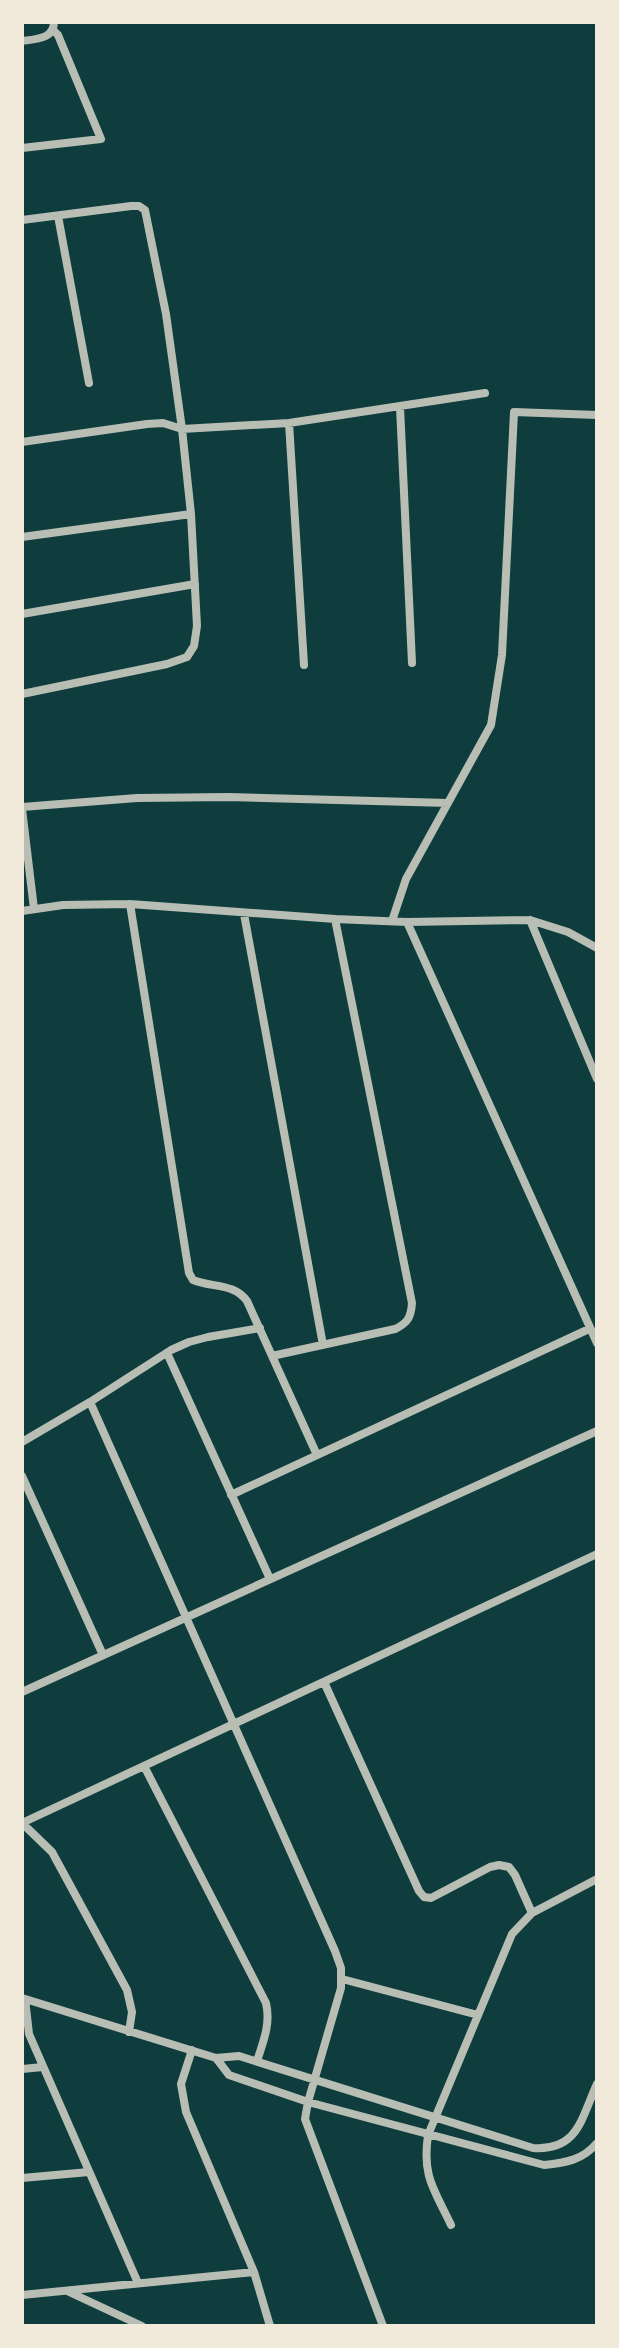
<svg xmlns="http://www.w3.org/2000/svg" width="619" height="2348" font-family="Poppins,sans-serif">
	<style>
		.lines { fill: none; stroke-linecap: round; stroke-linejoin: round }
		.minor { stroke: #b8beb3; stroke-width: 8 }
	</style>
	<rect width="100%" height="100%" fill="#0f3d3e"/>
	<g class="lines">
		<path class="minor" d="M22,41C36,39 54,39 54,22
			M22,148L101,139L58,35L54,31
			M58,216L89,383
			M22,220L131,206H139L145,210L166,314L182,429L289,423L485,393
			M400,407L412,663
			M289,423L304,665
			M22,442L147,424L163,423L182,429L191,514L197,626L194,646L187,657L167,664L22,694
			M22,537L191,514
			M22,614L195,584
			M22,807L137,798L229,797L448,803
			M22,809L34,909
			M130,904L189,1273L193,1280C213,1288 234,1283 247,1301L317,1455
			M22,911L63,905L130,904L335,919L407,922L530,920L568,932L597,948
			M244,914L323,1345
			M530,920L597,1079
			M392,921L406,879L491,725L502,655L514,412L597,415
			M407,922L597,1343
			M167,1353L270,1579
			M272,1356L395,1329C408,1323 411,1317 412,1303L335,919
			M90,1402L335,1951L341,1968V1988L308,2102L305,2119L383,2326
			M22,1442L90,1402L171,1350L189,1342L208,1337L260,1328
			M22,1476L103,1655
			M231,1495L589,1329
			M324,1682L419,1891L424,1897L431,1898L490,1867L499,1865L509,1867L515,1875L532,1913
			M22,1692L597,1431
			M144,1766L266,2003C271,2024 263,2042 257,2061
			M22,1823L597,1554
			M22,1823L52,1852L127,1990L132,2012L129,2032
			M342,1979L478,2015
			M22,1998L216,2058L239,2056L533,2148C578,2151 581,2119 597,2084
			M25,1999L29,2034L138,2283
			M192,2050L181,2084L186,2112L254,2272L270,2326
			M216,2058L229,2075L308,2102L544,2165C565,2163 583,2160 597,2143
			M22,2069L43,2067
			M22,2178L89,2172
			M451,2225C434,2189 422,2177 428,2135L512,1934L532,1913L597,1879
			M67,2291L142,2326
			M22,2295L254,2272"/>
	</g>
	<rect width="619" height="2348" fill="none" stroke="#f1e9da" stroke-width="48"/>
</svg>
